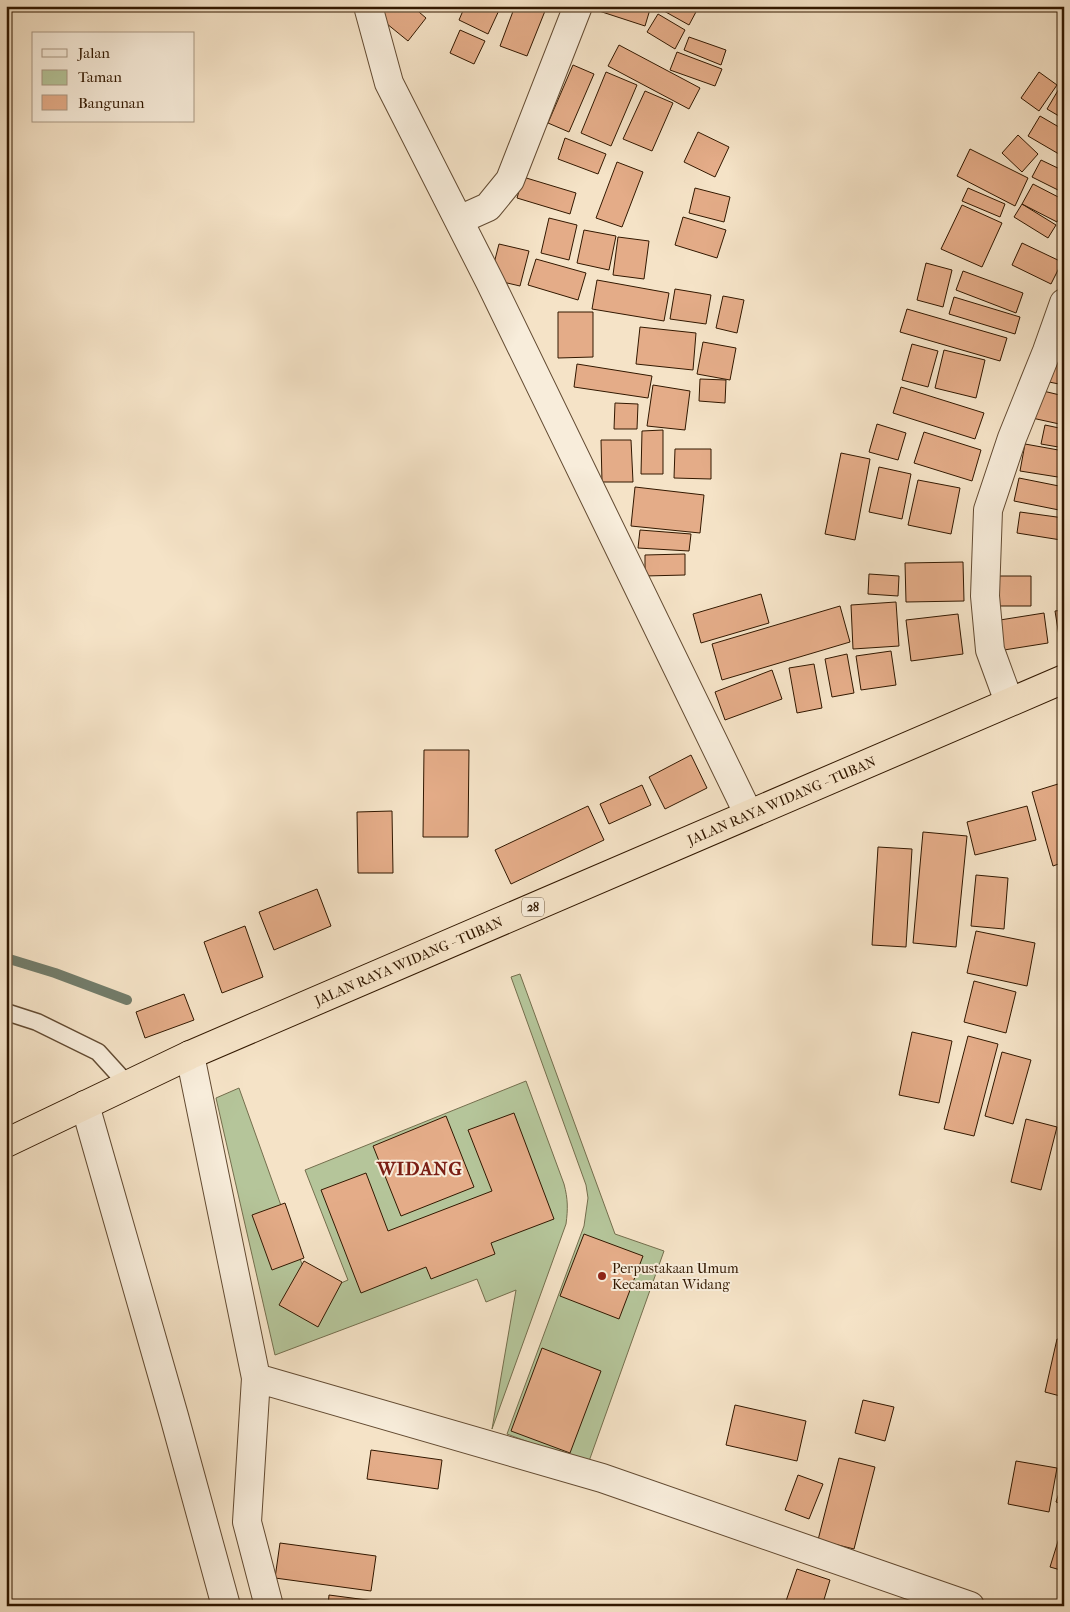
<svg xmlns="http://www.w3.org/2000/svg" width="1070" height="1612" font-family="'IM FELL French Canon',serif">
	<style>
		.green { fill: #b5c59a; stroke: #746e4d }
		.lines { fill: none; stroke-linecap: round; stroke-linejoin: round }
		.stream { stroke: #727c6a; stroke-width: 10 }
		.building { fill: #e4ac88; stroke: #321800 }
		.service-casing { stroke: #634b32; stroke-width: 19 }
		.minor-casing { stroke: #634b32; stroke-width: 30 }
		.trunk-casing { stroke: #321800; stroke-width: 30 }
		.service { stroke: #f8eddb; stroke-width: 16 }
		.minor { stroke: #f8eddb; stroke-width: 28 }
		.trunk { stroke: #f5e3c7; stroke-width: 28 }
		.poi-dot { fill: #8f2418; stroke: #f8eddb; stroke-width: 2 }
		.labels { text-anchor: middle; stroke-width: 4; stroke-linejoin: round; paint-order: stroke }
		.shield { fill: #f8eddb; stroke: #6d5842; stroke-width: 1 }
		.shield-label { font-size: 12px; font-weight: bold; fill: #321800 }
		.street-label { font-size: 14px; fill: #321800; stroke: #f8eddb }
		.poi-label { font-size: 14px; fill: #321800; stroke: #f8eddb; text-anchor: start }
		.district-label { font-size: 19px; font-weight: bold; letter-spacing: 1px; fill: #7a1f14; stroke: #f8eddb }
	</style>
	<rect width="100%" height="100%" fill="#f5e3c7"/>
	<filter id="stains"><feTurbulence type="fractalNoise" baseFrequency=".004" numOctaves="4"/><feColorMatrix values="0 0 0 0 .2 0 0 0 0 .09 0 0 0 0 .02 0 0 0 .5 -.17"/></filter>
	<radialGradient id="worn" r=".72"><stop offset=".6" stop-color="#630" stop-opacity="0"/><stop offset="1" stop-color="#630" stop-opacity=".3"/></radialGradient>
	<path class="green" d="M520,974L615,1234L664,1251L588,1464L507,1434L584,1226L588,1198L586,1185L511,977Z
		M526,1081L564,1184C568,1199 568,1209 566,1224L492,1429L516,1290L486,1302L477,1279L275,1355L216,1098L239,1088L313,1295L348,1280L305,1170Z"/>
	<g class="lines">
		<path class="stream" d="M6,958L55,973L127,1000"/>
	</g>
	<path class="building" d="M365,6H412L426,18L408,41Z
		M465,6H501L488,34L459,20Z
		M515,6H532L545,11L527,56L500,46Z
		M601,6H651L645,26L599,11Z
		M655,6H690L697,10L689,25Z
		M658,14L685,30L675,49L647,32Z
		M460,30L485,41L474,64L450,53Z
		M689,37L726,50L721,65L684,50Z
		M619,45L700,88L689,109L608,66Z
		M677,52L722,69L715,86L670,70Z
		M573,65L594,74L569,132L548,123Z
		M606,72L637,85L611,146L581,133Z
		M1039,72L1057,85L1039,111L1021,98Z
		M1060,87L1064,89V119L1047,109Z
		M645,91L673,103L652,151L623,139Z
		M1040,116L1064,130V157L1028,136Z
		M698,132L729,147L715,177L684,162Z
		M1018,135L1038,154L1022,172L1002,153Z
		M565,138L606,154L598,174L558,159Z
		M970,149L1028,178L1015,206L957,176Z
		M1041,160L1064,171V193L1032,177Z
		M617,162L643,172L622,227L596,218Z
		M523,177L576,193L570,214L517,198Z
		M1033,184L1064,200V209L1057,222L1022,204Z
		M695,188L730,197L724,222L689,213Z
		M968,188L1005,204L1000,217L962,201Z
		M1022,204L1056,225L1048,238L1014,217Z
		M962,205L1002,223L982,267L941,249Z
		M683,217L726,230L717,258L675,245Z
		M549,218L577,225L569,260L541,253Z
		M584,230L616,236L609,270L577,263Z
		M618,237L649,241L644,279L613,275Z
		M1022,243L1062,262L1051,284L1012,265Z
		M499,244L529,251L520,286L490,279Z
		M536,259L586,273L578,300L528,285Z
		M926,263L952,270L943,307L917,300Z
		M963,271L1023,293L1016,313L956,290Z
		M597,280L669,293L664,321L592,309Z
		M675,289L711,295L706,324L670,319Z
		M723,296L744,300L737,333L716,328Z
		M954,297L1020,317L1015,334L949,314Z
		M907,309L1007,338L1000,361L900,332Z
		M558,312H593V357L558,358Z
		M640,327L696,333L693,370L636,364Z
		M703,342L736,348L730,380L697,374Z
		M912,344L938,351L928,387L902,380Z
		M944,350L985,360L976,398L935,388Z
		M1050,353L1064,356V385L1044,381Z
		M577,364L652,376L648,398L574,387Z
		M700,379L726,380L725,403L699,401Z
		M653,385L690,391L685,430L647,426Z
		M901,387L984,413L975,439L893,413Z
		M1039,390L1064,396V425L1032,418Z
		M615,403L638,404L637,429H614Z
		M877,424L906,433L898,460L869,452Z
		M1045,425L1064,429V448L1041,444Z
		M663,430V474H641L642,431Z
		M924,432L981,450L972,481L914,463Z
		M601,440H631L633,482H602Z
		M1025,444L1064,451V478L1020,471Z
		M675,449H711V479L674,478Z
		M841,453L870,459L855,540L825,534Z
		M879,467L911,474L902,519L869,512Z
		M1019,478L1064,487V511L1014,501Z
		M918,480L960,488L951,534L908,525Z
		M635,487L704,495L700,533L631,526Z
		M1020,512L1064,518L1061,540L1017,533Z
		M640,530L691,534L689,551L638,548Z
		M1059,549H1064L1063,602Z
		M685,554V575L645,576V555Z
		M963,562L964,601L906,602L905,563Z
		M869,574L899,576L898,596L868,594Z
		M998,576H1031V606H997Z
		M761,594L769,623L701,643L693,614Z
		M896,602L899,646L853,649L851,605Z
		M840,606L850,642L722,680L712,644Z
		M1064,610V635L1059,636L1055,611Z
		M1044,613L1048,643L1004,650L1000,620Z
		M958,614L963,654L911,661L906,620Z
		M891,651L896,685L861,690L856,656Z
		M847,654L854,693L832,697L825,659Z
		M814,664L822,708L797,713L789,668Z
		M772,670L782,699L725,720L715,692Z
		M424,750H469L468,837H423Z
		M691,755L707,788L665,809L649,777Z
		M1058,784L1064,805V862L1053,866L1032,792Z
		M642,785L651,805L609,824L600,804Z
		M588,806L604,840L511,884L495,850Z
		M1027,806L1036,840L975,855L967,822Z
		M392,811L393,873H358L357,812Z
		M923,832L967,836L956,947L913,943Z
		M878,847L912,849L906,947L872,945Z
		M976,875L1008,878L1004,929L971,926Z
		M317,889L331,926L274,950L259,912Z
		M245,926L263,977L222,993L204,942Z
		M976,931L1035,943L1027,986L967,973Z
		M974,981L1016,992L1006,1033L964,1022Z
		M184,994L194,1020L145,1038L136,1012Z
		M912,1032L952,1041L939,1103L899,1095Z
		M968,1036L998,1044L974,1136L944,1129Z
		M1002,1052L1031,1060L1013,1124L985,1116Z
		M514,1113L554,1219L491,1243L495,1254L431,1279L426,1267L361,1293L321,1190L366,1173L388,1231L492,1191L468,1130Z
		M446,1116L474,1187L401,1216L373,1146Z
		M1026,1119L1057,1127L1041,1190L1011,1182Z
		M285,1203L304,1258L272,1270L252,1215Z
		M584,1234L643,1256L619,1319L560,1296Z
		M304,1261L342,1282L318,1327L279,1305Z
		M1057,1339L1064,1340V1397L1045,1392Z
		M542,1348L601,1371L570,1453L511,1431Z
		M863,1400L894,1407L885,1441L855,1433Z
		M735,1405L806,1421L797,1461L726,1445Z
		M371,1450L442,1460L438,1489L367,1479Z
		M839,1458L875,1467L854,1549L818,1540Z
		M1016,1461L1057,1468L1049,1512L1008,1504Z
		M798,1475L823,1484L809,1519L785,1510Z
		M1064,1478V1505L1056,1502Z
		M1064,1522V1571L1050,1567Z
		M280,1543L376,1556L371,1591L275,1578Z
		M797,1569L830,1580L822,1606H800L786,1601Z
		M329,1595L405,1605L328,1606Z"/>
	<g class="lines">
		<defs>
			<path id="service" d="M6,1012L37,1022L98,1052L128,1085"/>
			<path id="minor" d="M368,6L389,83L490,282L748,813
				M459,220L488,207L510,180L578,6
				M1009,702L990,650L985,596L988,510L1012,438L1047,351L1064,303
				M190,1055L256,1378L247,1522L269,1606
				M85,1105L174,1416L226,1606
				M256,1378L602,1478L970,1606"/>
			<g id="trunk">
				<path id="s1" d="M6,1143L190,1055L1064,679"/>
			</g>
		</defs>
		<use href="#service" class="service-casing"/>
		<use href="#minor" class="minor-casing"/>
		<use href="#trunk" class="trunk-casing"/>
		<use href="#service" class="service"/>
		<use href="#minor" class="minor"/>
		<use href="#trunk" class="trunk"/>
	</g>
	<circle class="poi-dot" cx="602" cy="1276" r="5"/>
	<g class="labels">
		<rect class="shield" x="522" y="897.5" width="22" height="19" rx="4"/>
		<g class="shield-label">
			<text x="533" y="911">28</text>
		</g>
		<g class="street-label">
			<text dy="5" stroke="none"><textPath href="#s1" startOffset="848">JALAN RAYA WIDANG - TUBAN</textPath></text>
			<text dy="5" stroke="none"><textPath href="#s1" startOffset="442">JALAN RAYA WIDANG - TUBAN</textPath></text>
		</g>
		<g class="poi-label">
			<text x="612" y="1273">Perpustakaan Umum<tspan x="612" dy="16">Kecamatan Widang</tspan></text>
		</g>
		<g class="district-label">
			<text x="420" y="1175">WIDANG</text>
		</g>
	</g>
	<rect width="1070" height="1612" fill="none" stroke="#f5e3c7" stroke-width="25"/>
	<rect x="8" y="8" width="1055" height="1597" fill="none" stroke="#321800" stroke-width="2.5"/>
	<rect x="12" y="12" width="1045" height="1587" fill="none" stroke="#321800"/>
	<rect x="32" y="32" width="162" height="90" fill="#f8eddb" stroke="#a99883"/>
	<rect x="42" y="49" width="25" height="8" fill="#f8eddb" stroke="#a99883"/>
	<text x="78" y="58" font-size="15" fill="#321800">Jalan</text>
	<rect x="42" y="70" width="25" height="15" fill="#b5c59a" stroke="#a99883"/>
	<text x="78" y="82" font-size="15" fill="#321800">Taman</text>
	<rect x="42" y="95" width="25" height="15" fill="#e4ac88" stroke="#a99883"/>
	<text x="78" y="108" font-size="15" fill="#321800">Bangunan</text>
	<rect width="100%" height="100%" filter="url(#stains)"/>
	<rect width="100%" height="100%" fill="url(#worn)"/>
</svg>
